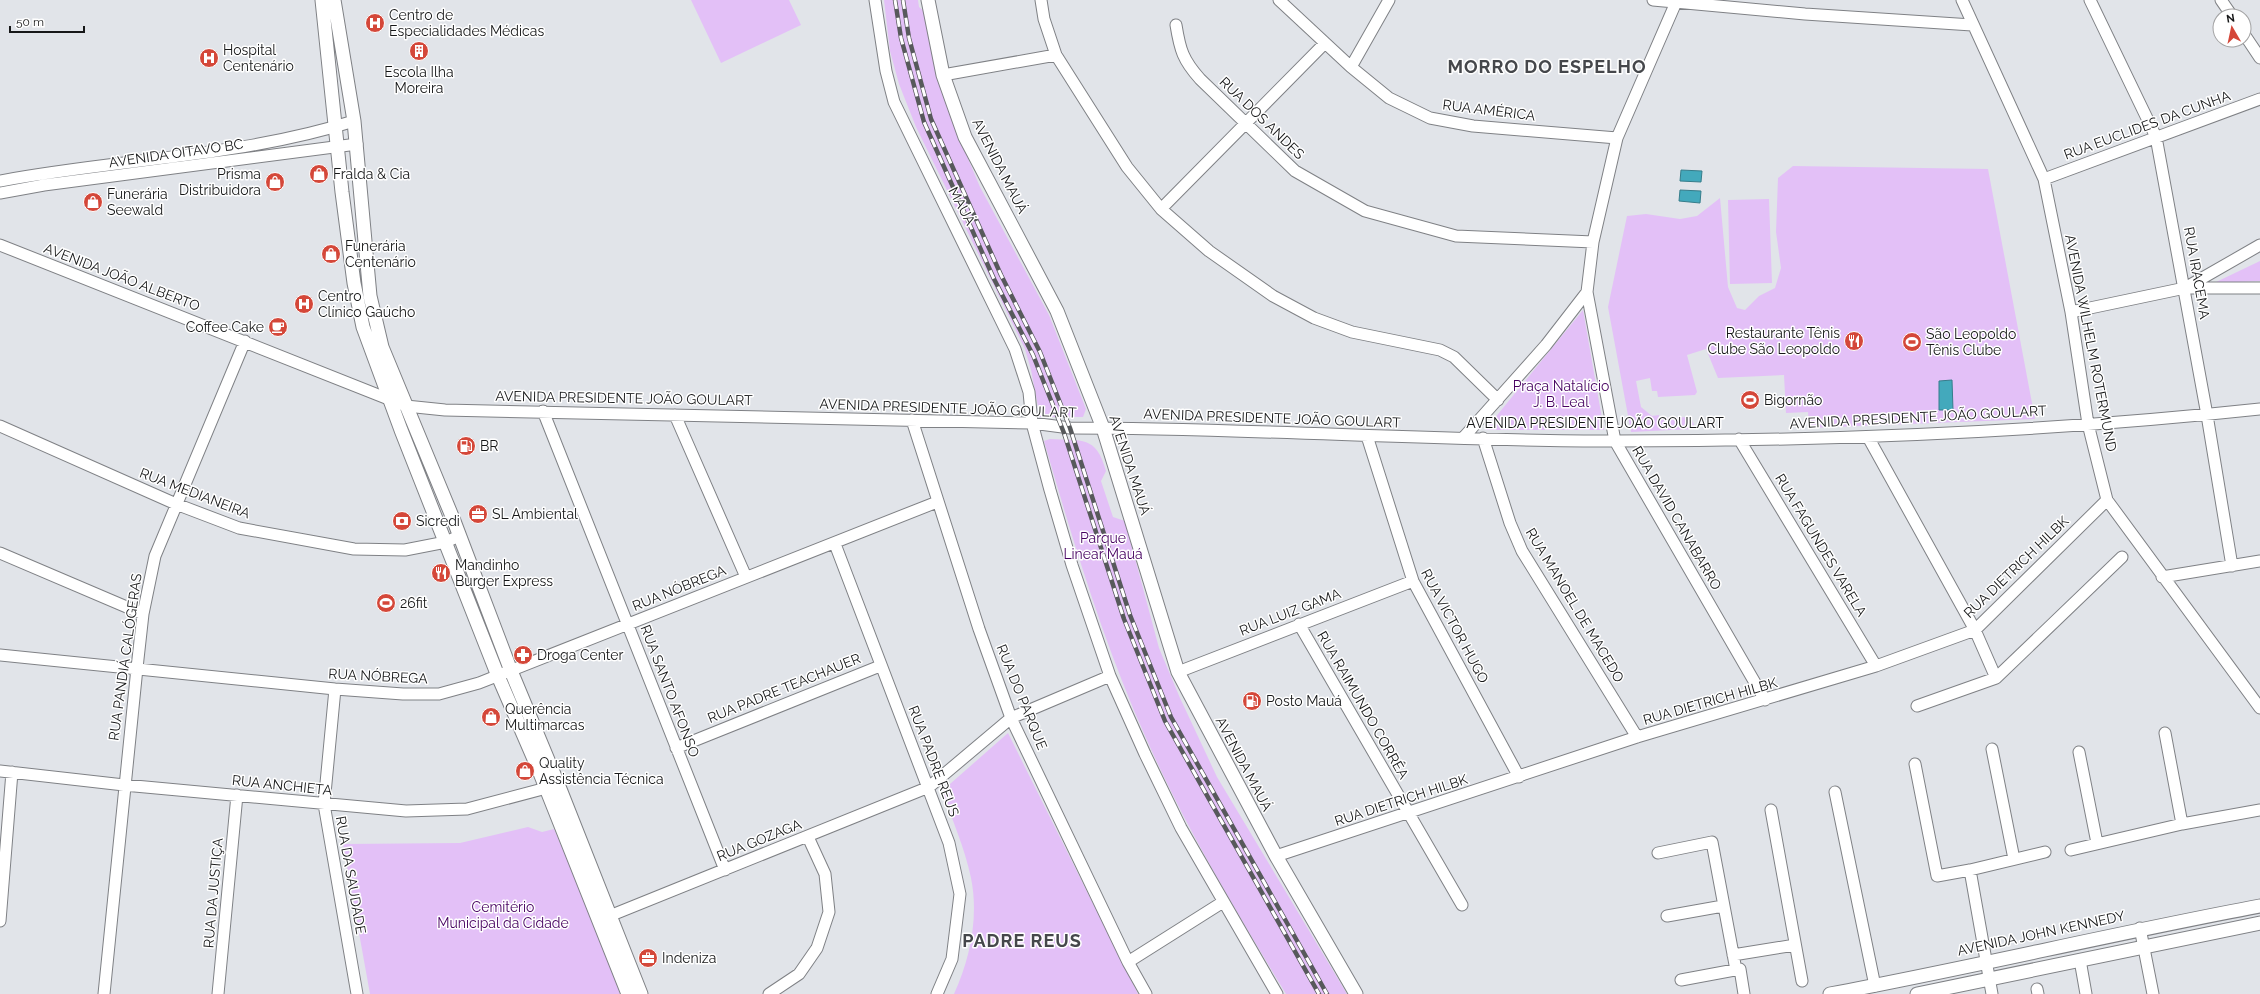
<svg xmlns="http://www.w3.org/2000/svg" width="2260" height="994" font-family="Raleway,sans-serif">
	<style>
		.green { fill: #e3c0f7 }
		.water { fill: #43a9bc; stroke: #367d8b }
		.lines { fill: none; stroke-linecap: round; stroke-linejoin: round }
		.minor-casing { stroke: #7f8185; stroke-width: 13 }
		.major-casing { stroke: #7f8185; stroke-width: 15 }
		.minor { stroke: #fff; stroke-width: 11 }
		.major { stroke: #fff; stroke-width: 13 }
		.rail-casing { stroke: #57595b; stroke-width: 4.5 }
		.rail { stroke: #fff; stroke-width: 3; stroke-dasharray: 9; stroke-linecap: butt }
		.labels { text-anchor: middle; stroke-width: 3; stroke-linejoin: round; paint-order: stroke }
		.poi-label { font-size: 14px; fill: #161718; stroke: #fff; text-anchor: start }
		.street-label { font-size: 14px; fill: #161718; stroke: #fff }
		.park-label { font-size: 14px; fill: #460060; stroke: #fff }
		.district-label { font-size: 18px; font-weight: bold; letter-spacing: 1px; fill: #45474b; stroke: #fff }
	</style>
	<rect width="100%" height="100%" fill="#e1e4e9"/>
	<path class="green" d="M691,0H789L801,25L721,63Z
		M884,0H918L919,7L925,12L937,76L953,123L980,187L1049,315L1086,409L1083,417H1040L1031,370L1025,349L916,127L899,84L890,51Z
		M1793,166L1988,169L2035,419L1809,428L1808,412L1786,413L1784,375L1718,378L1706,349L1687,355L1697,392L1695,395L1658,397L1657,391H1652L1650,378L1636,381L1641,407L1652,416L1659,415V418L1691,417L1694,425L1691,429L1631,432L1608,307L1627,216L1646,214L1680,219L1697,216L1720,198L1728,287L1737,308L1745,310L1759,296L1775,288L1781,268L1776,232L1778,178Z
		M1769,199L1772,283L1730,284L1728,200Z
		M2260,261V281L2214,283Z
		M1583,310L1604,430H1485Z
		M1050,439C1082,441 1096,435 1106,471L1101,481L1113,517L1125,521L1159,648L1180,698L1217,777L1347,994H1286C1236,911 1185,827 1146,738C1103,642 1073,541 1044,441Z
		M1008,733L1138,994H954C970,959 979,917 971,878C965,849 952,819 942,791Z
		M528,827L542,832L554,829L596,927L620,994H370L343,844L460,843Z"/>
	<path class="water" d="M1681,170L1702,171L1701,182L1680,181Z
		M1680,190L1701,191L1700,203L1679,201Z
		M1952,380L1953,410H1939V381Z"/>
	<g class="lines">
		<defs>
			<path id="minor" d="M875,0L886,71L894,102L1015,349L1029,392L1032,423L1050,490L1072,565L1110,676L1145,754L1181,828L1277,994
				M1041,0L1044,19L1056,55L1127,167L1161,209L1209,251L1273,296L1314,318L1352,332L1440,350L1454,357L1498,400
				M1279,0L1351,67L1389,98L1430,118L1473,126L1617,138
				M1653,0L1805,14L1972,25
				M1962,0L2044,179L2071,312L2088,424L2107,500L2260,708
				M2090,0L2156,137L2207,415L2232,566
				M2221,0L2232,16
				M1176,25C1180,50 1183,60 1200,79L1295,171L1365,211L1456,236L1593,242
				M2244,34L2260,58
				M1351,67L1389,0
				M943,75L1056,55
				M2044,179L2260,99
				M0,181C117,159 240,157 354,121
				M0,193L44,185L357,144
				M1161,209L1325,43
				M0,245L406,406L445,410L1032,423L1070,428C1251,428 1433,441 1614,441C1830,441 2046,432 2260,409
				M2185,288H2260
				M1587,292L1615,441L1765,700
				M2071,312L2185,288L2260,245
				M543,411L725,870
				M675,415L746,577
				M912,420L979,629L1011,718L1128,962L1146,994
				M0,426L176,504L239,528L354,549L405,550L446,542L459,536
				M1367,436L1413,581L1519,777
				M1868,437L1975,630L1996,678
				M1463,438L1546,345L1587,292L1593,242L1617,138L1677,0
				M1483,438L1510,523L1522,551L1637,737
				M1739,439L1876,666
				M835,544L949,843L960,894L952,959L937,994
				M0,553L143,614
				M2162,577L2260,561
				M1299,624L1462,905
				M0,655L335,689L403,694H439L479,683L937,502
				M1178,672L1413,581
				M335,689L324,804L357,994
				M1917,706L1996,678L2122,557
				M2165,733L2182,824
				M676,748L880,666
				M1992,749L2014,859
				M2079,752L2097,843
				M1915,764L1937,876L1970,870L2045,852
				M0,771L124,785L406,811L467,809L554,786
				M1835,792L1875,986
				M1771,810L1802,981
				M2071,850L2182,824L2260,810
				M1658,853L1712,842L1736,970
				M1276,856L1637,737L1876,666L1975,630L2107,500
				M1970,870L1992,994
				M1667,916L1723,906
				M602,919L929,787L1011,718L1110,676
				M0,921L12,772
				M2140,928L2153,994
				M1733,955L1795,945
				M2080,960L2086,994
				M1128,962L1223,902
				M1681,980L1740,969L1744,994
				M2037,989L2038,994
				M104,994L137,668L143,614L155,556L245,341
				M218,994L237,795
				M769,994L799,974L817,948L829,912L825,874L808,837"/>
			<path id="major" d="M322,0L342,192L354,283L363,327L401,430L498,676L540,773L628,994
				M334,0L354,121L370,296L382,347L454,521L511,671L558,784L641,994
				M928,0L943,75L965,137L1057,311L1103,428L1178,672L1276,856L1356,994
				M1830,994C1974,967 2116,933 2260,906
				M1917,994L2260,923"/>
		</defs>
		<use href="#minor" class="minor-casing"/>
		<use href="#major" class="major-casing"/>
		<use href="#minor" class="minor"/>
		<use href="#major" class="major"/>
		<defs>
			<path id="rail" d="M895,0L901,38L924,122L994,279L1033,355L1064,433L1124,619L1165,721L1319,994
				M903,0L909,38L931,119L1001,275L1040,352L1070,428L1130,615L1171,717L1327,994"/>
		</defs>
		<use href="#rail" class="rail-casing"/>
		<use href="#rail" class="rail"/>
	</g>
	<defs>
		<symbol id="hospital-disc" viewBox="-11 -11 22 22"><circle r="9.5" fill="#d44739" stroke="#fff"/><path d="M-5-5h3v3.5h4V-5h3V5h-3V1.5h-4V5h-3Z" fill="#fff"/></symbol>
		<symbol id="building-disc" viewBox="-11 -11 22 22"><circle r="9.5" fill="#d44739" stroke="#fff"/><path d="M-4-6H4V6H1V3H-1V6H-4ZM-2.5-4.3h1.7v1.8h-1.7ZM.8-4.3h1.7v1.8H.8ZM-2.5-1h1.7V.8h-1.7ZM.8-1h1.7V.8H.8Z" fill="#fff"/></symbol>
		<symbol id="shop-disc" viewBox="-11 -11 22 22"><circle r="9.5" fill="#d44739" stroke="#fff"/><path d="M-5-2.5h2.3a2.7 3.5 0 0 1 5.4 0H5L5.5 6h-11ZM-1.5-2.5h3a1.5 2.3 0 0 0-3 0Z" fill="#fff"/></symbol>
		<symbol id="cafe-disc" viewBox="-11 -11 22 22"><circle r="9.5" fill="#d44739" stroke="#fff"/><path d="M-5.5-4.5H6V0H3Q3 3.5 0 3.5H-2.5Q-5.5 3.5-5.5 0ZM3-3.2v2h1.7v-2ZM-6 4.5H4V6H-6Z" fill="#fff"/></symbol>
		<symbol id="restaurant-disc" viewBox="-11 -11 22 22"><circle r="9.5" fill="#d44739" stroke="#fff"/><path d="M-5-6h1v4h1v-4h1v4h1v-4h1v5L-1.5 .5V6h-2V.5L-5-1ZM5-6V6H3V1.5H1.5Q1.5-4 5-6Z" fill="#fff"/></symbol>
		<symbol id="stadium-disc" viewBox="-11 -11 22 22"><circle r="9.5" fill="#d44739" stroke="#fff"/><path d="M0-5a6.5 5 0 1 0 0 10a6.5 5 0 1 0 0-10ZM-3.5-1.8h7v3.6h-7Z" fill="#fff"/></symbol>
		<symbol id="fuel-disc" viewBox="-11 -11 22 22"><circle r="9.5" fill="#d44739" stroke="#fff"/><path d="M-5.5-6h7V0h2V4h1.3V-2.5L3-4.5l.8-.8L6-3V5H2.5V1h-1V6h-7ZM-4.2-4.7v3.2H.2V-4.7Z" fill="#fff"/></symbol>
		<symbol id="office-disc" viewBox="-11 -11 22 22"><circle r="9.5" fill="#d44739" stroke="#fff"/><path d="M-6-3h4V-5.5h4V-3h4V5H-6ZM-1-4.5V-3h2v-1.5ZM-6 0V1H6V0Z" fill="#fff"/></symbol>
		<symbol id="bank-disc" viewBox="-11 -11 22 22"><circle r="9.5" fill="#d44739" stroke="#fff"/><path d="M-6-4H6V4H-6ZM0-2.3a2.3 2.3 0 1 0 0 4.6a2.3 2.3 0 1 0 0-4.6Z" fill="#fff"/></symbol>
		<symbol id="pharmacy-disc" viewBox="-11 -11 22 22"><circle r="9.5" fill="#d44739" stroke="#fff"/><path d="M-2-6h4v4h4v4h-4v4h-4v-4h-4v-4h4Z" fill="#fff"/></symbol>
	</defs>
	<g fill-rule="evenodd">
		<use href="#hospital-disc" x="364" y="12" width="22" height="22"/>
		<use href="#building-disc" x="408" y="40" width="22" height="22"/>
		<use href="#hospital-disc" x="198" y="47" width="22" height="22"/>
		<use href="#shop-disc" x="308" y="163" width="22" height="22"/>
		<use href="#shop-disc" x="264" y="171" width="22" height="22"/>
		<use href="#shop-disc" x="82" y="191" width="22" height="22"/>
		<use href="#shop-disc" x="320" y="243" width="22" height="22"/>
		<use href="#hospital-disc" x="293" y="293" width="22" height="22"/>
		<use href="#cafe-disc" x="267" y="316" width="22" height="22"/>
		<use href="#restaurant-disc" x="1843" y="330" width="22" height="22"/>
		<use href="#stadium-disc" x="1901" y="331" width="22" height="22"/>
		<use href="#stadium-disc" x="1739" y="389" width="22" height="22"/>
		<use href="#fuel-disc" x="455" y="435" width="22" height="22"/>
		<use href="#office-disc" x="467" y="503" width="22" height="22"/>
		<use href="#bank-disc" x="391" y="510" width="22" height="22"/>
		<use href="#restaurant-disc" x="430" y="562" width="22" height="22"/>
		<use href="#stadium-disc" x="375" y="592" width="22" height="22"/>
		<use href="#pharmacy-disc" x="512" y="644" width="22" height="22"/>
		<use href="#fuel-disc" x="1241" y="690" width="22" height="22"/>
		<use href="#shop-disc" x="480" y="706" width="22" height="22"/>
		<use href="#shop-disc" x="514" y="760" width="22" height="22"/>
		<use href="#office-disc" x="637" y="947" width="22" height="22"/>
	</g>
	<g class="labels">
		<g class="poi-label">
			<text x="389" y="20">Centro de<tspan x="389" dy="16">Especialidades Médicas</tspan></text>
			<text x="223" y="55">Hospital<tspan x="223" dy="16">Centenário</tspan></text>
			<text x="419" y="77" text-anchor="middle">Escola Ilha<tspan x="419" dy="16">Moreira</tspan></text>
			<text x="261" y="179" text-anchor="end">Prisma<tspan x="261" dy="16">Distribuidora</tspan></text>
			<text x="333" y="179">Fralda &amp; Cia</text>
			<text x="107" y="199">Funerária<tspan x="107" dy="16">Seewald</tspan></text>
			<text x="345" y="251">Funerária<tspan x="345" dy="16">Centenário</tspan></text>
			<text x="318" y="301">Centro<tspan x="318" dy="16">Clínico Gaúcho</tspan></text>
			<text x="264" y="332" text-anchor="end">Coffee Cake</text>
			<text x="1840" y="338" text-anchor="end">Restaurante Tênis<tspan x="1840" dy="16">Clube São Leopoldo</tspan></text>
			<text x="1926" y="339">São Leopoldo<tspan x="1926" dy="16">Tênis Clube</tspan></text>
			<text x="1764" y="405">Bigornão</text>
			<text x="480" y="451">BR</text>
			<text x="492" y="519">SL Ambiental</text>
			<text x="416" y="526">Sicredi</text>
			<text x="455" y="570">Mandinho<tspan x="455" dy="16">Burger Express</tspan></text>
			<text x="400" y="608">26fit</text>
			<text x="537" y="660">Droga Center</text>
			<text x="1266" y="706">Posto Mauá</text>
			<text x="505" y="714">Querência<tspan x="505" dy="16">Multimarcas</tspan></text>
			<text x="539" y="768">Quality<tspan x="539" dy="16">Assistência Técnica</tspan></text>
			<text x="662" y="963">Indeniza</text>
		</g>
		<g class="street-label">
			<text transform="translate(1489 110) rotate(7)" y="5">RUA AMÉRICA</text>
			<text transform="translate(1262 118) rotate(44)" y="5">RUA DOS ANDES</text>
			<text transform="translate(2147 125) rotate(-20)" y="5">RUA EUCLIDES DA CUNHA</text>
			<text transform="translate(176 153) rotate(-8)" y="5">AVENIDA OITAVO BC</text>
			<text transform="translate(1000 166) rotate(63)" y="5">AVENIDA MAUÁ</text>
			<text transform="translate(962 206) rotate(62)" y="5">MAUÁ</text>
			<text transform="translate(2197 273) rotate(80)" y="5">RUA IRACEMA</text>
			<text transform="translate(122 277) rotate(21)" y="5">AVENIDA JOÃO ALBERTO</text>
			<text transform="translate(2091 343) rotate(79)" y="5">AVENIDA WILHELM ROTERMUND</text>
			<text transform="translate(624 398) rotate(1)" y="5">AVENIDA PRESIDENTE JOÃO GOULART</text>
			<text transform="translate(948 408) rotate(2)" y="5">AVENIDA PRESIDENTE JOÃO GOULART</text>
			<text transform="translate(1918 417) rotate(-3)" y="5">AVENIDA PRESIDENTE JOÃO GOULART</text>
			<text transform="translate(1272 418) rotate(2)" y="5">AVENIDA PRESIDENTE JOÃO GOULART</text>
			<text x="1595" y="428">AVENIDA PRESIDENTE JOÃO GOULART</text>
			<text transform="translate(1130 465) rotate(72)" y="5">AVENIDA MAUÁ</text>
			<text transform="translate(195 493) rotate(21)" y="5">RUA MEDIANEIRA</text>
			<text transform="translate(1677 518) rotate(60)" y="5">RUA DAVID CANABARRO</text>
			<text transform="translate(1821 545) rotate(59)" y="5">RUA FAGUNDES VARELA</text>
			<text transform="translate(2016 567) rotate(-44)" y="5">RUA DIETRICH HILBK</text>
			<text transform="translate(679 588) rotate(-22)" y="5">RUA NÓBREGA</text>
			<text transform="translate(1575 605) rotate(59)" y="5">RUA MANOEL DE MACEDO</text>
			<text transform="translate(1290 612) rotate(-21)" y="5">RUA LUIZ GAMA</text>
			<text transform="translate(1455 626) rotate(62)" y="5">RUA VICTOR HUGO</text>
			<text transform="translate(125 657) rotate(-82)" y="5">RUA PANDIÁ CALÓGERAS</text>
			<text transform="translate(378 676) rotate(3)" y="5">RUA NÓBREGA</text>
			<text transform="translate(784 688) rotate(-22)" y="5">RUA PADRE TEACHAUER</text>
			<text transform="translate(670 691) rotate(69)" y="5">RUA SANTO AFONSO</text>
			<text transform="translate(1022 697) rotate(68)" y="5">RUA DO PARQUE</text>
			<text transform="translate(1710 701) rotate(-16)" y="5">RUA DIETRICH HILBK</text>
			<text transform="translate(1363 705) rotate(60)" y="5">RUA RAIMUNDO CORRÊA</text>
			<text transform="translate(934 761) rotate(69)" y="5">RUA PADRE REUS</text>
			<text transform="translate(1244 764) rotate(62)" y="5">AVENIDA MAUÁ</text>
			<text transform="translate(282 785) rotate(6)" y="5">RUA ANCHIETA</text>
			<text transform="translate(1401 800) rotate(-18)" y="5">RUA DIETRICH HILBK</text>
			<text transform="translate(759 840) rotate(-22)" y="5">RUA GOZAGA</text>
			<text transform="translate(351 875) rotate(80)" y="5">RUA DA SAUDADE</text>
			<text transform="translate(213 893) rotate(-85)" y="5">RUA DA JUSTIÇA</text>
			<text transform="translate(2041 933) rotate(-12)" y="5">AVENIDA JOHN KENNEDY</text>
		</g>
		<g class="park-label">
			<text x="1561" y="391">Praça Natalício<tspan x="1561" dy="16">J. B. Leal</tspan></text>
			<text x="1103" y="543">Parque<tspan x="1103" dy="16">Linear Mauá</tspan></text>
			<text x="503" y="912">Cemitério<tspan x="503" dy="16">Municipal da Cidade</tspan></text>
		</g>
		<g class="district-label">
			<text x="1547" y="73">MORRO DO ESPELHO</text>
			<text x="1022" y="947">PADRE REUS</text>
		</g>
	</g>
	<g transform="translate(2232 28) rotate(351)"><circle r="19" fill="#ffffff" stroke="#a2a2a3"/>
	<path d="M0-3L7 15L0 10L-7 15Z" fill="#d44739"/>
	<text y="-6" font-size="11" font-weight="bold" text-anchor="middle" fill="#161718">N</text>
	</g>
	<path d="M10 26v6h74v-6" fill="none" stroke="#161718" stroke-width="2"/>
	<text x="16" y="26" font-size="12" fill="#161718" stroke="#ffffff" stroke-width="3" paint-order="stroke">50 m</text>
</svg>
